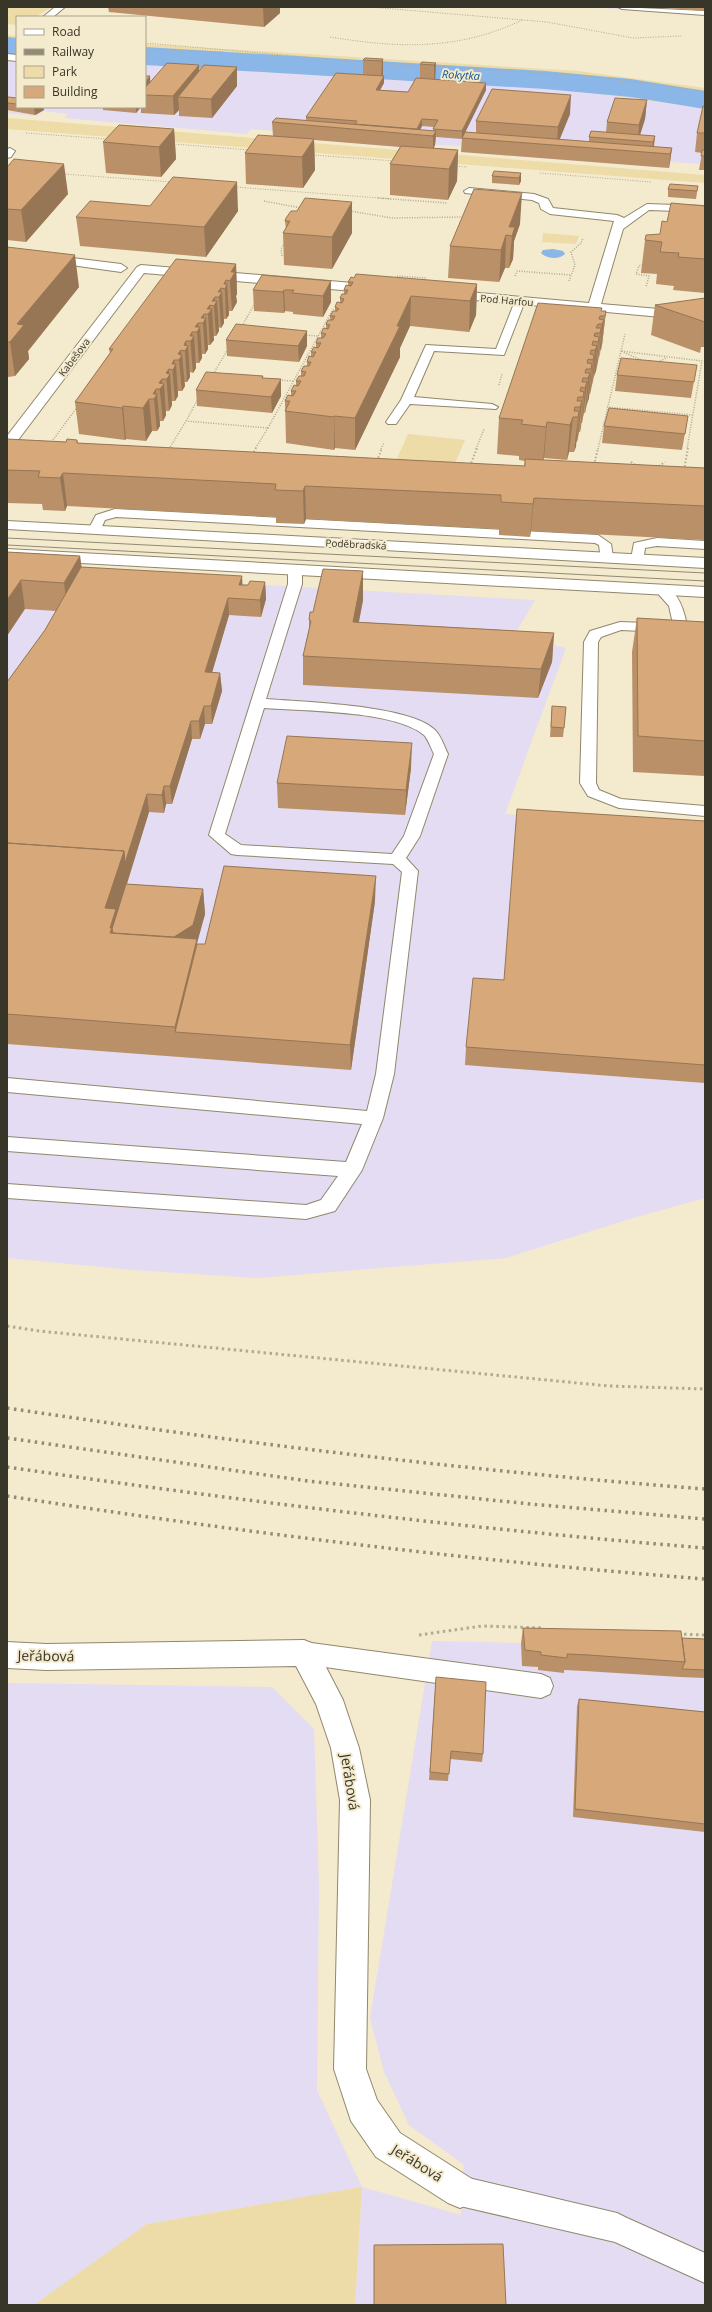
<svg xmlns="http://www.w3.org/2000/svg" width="712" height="2312" font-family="'Open Sans',sans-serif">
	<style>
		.industrial { fill: #e4dcf2 }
		.green { fill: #eddca8 }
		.water { fill: #8ab7e7 }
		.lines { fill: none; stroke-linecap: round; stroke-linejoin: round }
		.river { fill: #8ab7e7; fill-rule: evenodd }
		.lane-casing { stroke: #90876c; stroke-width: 2 }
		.street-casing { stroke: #90876c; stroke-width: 2 }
		.primary-casing { stroke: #90876c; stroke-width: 2 }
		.path-far3 { stroke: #b1aa93; stroke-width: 1; stroke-dasharray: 1 1.5; stroke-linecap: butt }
		.path-far2 { stroke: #b1aa93; stroke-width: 1.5; stroke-dasharray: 1 1.5; stroke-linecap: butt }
		.path-far1 { stroke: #b1aa93; stroke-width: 2; stroke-dasharray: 1.5 2; stroke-linecap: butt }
		.path { stroke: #b1aa93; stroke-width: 3; stroke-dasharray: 2.5 3.5; stroke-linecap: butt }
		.lane { fill: #fff; fill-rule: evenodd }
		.street { fill: #fff; fill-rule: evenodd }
		.primary { fill: #fff; fill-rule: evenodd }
		.tram { stroke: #908a76; stroke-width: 1 }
		.rail { stroke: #908a76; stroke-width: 3.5; stroke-dasharray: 2.5 4.5; stroke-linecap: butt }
		.wall { fill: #b99068; fill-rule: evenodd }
		.shaded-wall { fill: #967655 }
		.building { fill: #d7a879; stroke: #967655 }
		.labels { text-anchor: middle; stroke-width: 4; stroke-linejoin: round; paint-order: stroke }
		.far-street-label { font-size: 10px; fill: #383529; stroke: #f4eacd }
		.far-water-label { font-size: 11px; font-style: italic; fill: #0f528b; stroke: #f4eacd }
		.near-street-label { font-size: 14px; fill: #383529; stroke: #f4eacd }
	</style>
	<rect width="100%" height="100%" fill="#f4eacd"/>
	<path class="industrial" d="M590,7H705V16Z
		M7,59L17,60V107H145V63L566,89L693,105L705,108V170H699L700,164L671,162L669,168L461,152L464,146L435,145L433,150L273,136L276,131L251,129L247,134L64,118L68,114L43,111L37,116L7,113Z
		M7,571L535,600L514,636L566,648L505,814L705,827V1198L633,1218L506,1258L257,1278L134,1270L7,1258Z
		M432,1641L705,1647V2305H355L362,2187L148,2224L34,2305H7V1683L272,1687L314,1729L319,1886L317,2090L362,2187L461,2215L460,2191L464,2165L409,2125L384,2072L370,2018Z"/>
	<path class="green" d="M7,7H52L35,17H17V25L7,24Z
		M7,35L17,36V54L7,53Z
		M145,44L578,71L705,88V108L566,89L145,63Z
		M7,118L705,175V183L7,129Z
		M543,233L579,236L576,244L542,242Z
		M408,434L465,440L449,477L391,472Z
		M362,2187L355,2305H34L147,2224Z"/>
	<path class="water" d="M553,249L563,251L565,254C559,260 547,259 541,253L543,250Z"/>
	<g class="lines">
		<path class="river" d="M7,37L17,38V56L7,55Z
			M145,47L545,71L631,79L705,91V109L631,97L545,89L145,65Z"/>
		<defs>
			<path id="lane" d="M618,7L705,11V15L622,9Z
				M520,298L525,301L504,355L434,351L414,397L492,404L498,407L496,409L410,404L396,424H388L386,422L401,400L426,345L496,349L515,301Z
				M115,509L598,535L611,544L613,557L611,560H601L599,545L595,543L116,517L105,520L99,533H89L88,530L96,515Z
				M657,538L705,541V549L657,546L645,548L643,562H633L631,559L634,543Z
				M295,566L302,570V584L266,699C303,702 410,705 435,730C441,736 444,746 448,754L420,836L406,858L418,871L394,1074L383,1118L362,1170L335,1211L306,1219L7,1198V1184L306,1205L321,1200L338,1176L7,1151V1137L346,1162L362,1124L7,1092V1078L367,1111L376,1074L402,872L393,864L237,855L231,854L209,835L288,584V570ZM264,708C302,711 394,710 424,735C428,739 431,748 434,754L404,836L392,854L241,845L225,834Z
				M661,585C678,589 684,610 687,625L705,626V634L621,630L601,637L598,642L596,783L599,790L621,799L705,806V816L619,808L588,796L580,783L584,642L590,631L620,622L673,624L669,606L654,589Z
				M304,1642L541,1674L550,1678L553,1686L550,1694L541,1698L304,1664L296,1661L292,1653L296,1645Z
				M460,2176L617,2213L627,2218L705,2253V2283L615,2242L460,2206L450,2201L445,2191L450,2181Z"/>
			<path id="street" d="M55,7H65L53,17H43Z
				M7,54L17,55V61L7,60Z
				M10,148L15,151L11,157L7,158V149Z
				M469,188L534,194L548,199L553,208L617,215L624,218L647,204L705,206V212L649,210L623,229L601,304L705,313V321L442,297L440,294L446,290L589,303L614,221L550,214L541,209L539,203L532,200L465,193L464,191Z
				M7,250L121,264L127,268L121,272L7,256Z
				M141,265L376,285L382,289L376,293L144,273L12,448L7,449V436L137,267Z
				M304,1640L314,1644L343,1700L359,1748L370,1800L366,2069L377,2100L400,2133L472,2179L477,2191L472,2203L460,2208L448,2203L376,2157L351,2121L334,2069L340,1800L331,1748L316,1704L296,1666L46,1670L7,1668V1642L46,1644Z"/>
			<path id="primary" d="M7,521L705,558V568L7,529Z
				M7,549L705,587V597L7,559Z"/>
		</defs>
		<use href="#lane" class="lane-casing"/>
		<use href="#street" class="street-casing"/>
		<use href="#primary" class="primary-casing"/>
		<path class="path-far3" d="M370,7L547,22L633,38L681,36
			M330,37C398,48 458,51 522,20
			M145,43L366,62
			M145,49L225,52
			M381,63L424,66
			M433,66L587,76L705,91
			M26,133L108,139
			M173,144L250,150
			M313,155L395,161
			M454,166L467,167
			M540,173L651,182
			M63,174L172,182
			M235,187L392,199"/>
		<path class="path-far2" d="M378,198L447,203
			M264,201L301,208
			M350,211L392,218L464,217
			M282,256L281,249L284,244
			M645,264L639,266L636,274L649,276L646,287
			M397,276L427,278
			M515,276L517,271L571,275
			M569,281L575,265L571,252L581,243L583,238
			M241,328L255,303
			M304,335L318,336
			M643,361L621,351L702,361L687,449
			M658,362L666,358
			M212,376L228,349
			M277,380L293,381
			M499,385L502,374
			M607,407L693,415
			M186,421L198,399
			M268,428L333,309
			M50,444L78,406
			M169,449L186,421L268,428L255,449
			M381,449L384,443
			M476,449L484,429
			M598,449L625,334"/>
		<path class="path-far1" d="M252,455L256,448
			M377,461L382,448
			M631,462L637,466
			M594,465L598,448
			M470,466L477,448
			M656,468L665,462
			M684,470L688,448"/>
		<path class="path" d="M7,1326L39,1331L609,1386L705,1389
			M678,1634L705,1635
			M419,1635L482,1626L543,1628"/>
		<use href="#lane" class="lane"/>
		<use href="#street" class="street"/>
		<use href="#primary" class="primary"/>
		<path class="tram" d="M7,538L705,573
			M7,545L705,581"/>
		<path class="rail" d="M7,1408C239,1443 471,1471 705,1489
			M7,1438L308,1481L530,1504L705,1519
			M7,1467C239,1501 471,1529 705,1548
			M7,1496C239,1532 471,1561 705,1579"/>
	</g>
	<path class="wall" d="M108,7H280V13L264,27L109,12Z
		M656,7H705V11Z
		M383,59V76H384V83L380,90L408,92L420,79V64L436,63L435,80L486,83V90L465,132L476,133V121L570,114L559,140L589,142V137L606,132L607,122L647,100L645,119L640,135L655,136L654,147L672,148L670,162L669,168L461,152L462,138V139L436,137L435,145L433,148L458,150L457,181L448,200L390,195V164L400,147L314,140L315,170L303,188L246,184L245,153L273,136L272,122L306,120V117L363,75V60ZM422,126L434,127L433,131L420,130Z
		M200,71L237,86L212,118L179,116V110L174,115L141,113V107L136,113L103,110V107H145V76L150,82Z
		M7,98H17V107H43L44,110L35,115L7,110Z
		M705,106V170H699L702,153L695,152L697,133Z
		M174,129L176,159L161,177L106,173L103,142Z
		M7,167L68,194L26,242L7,240Z
		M521,173V181L519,185L492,183V176Z
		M698,186L696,199L668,197V189Z
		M352,202V233L332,269L284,265L283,233L286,229L285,221L297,211Z
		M150,206L238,211L206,257L80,246L76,217Z
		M705,206V293L673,290L674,286L656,284L657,274L641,273L645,240L660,234L667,222Z
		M520,224L514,241L513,259L509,268H505L499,282L448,278L450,246Z
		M7,247L79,287L28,351L29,359L15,376L8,377H7Z
		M236,264L237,294L236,296L237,302L232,311H229V315L226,319H224V323L221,328L218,327L219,331L216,336H213L214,340L210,345H208V349L205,354H202V358L199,363H196V368L193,373L190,372V377L187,382H184L185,386L182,391H178V396L175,401H172V405L169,411H166V415L163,421H160V426L157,431H152L146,441L126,439L125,440L79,434L75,402L110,353L109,349Z
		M331,281V302L323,317L293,314V312L285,311L284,313L254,311L253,290Z
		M348,282L477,284L476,315L469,332L410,326L400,348V357L355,450L335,448L334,450L286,443L285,401L291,396V391L296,386V381L301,376V371L307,366V362L311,357V352L316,347V343L321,338V333L326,329V324L330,320V316L335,311V307L340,302V298L344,294V290L348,286Z
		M705,298V347H701L700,353L651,335L655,305Z
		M602,311H606L602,345L601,350H600L596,371L594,376L590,394H589V398L587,404L585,413H584L583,417L582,423H581V427L580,432H579L577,442H576L574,452H569L567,460L544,458L543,460L705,468V540L531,531L530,537L499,535V529L306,519L304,524L276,523V517L67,506L65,511L43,510L42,504L7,503V439L66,442L77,440L78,443L524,466L525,461L519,460V456L497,454L499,418Z
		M307,331V346L299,362L227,356L226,340Z
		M617,375L694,381L691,398L615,391Z
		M263,376V378L281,396L272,413L197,406L196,390Z
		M688,416L682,450L602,443L604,426Z
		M7,552L80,556L81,567L243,585H248L265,582L266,599L261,617L229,615L212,672L220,673L222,691L212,724H205L200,739H192L172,804H166L164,813L149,812L127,884L203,889L205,914L197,943V944H205L375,901L351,1070L7,1044V682L45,630L56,611L25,609Z
		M363,600L359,622L554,633L552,662L538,698L303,685V656L309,629V620L313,612Z
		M637,618L705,622V776L633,772L632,652Z
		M552,706L564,728L563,737H550Z
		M411,768L405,815L278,808L277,783Z
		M705,821V1083L465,1065L466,1047Z
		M523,1628L682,1638L705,1639V1678L680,1677L585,1671L564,1670V1673L538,1670V1667L522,1666L521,1643Z
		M436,1677L483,1754L482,1762L450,1759L448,1781L429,1780Z
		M579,1699L705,1712V1832L573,1817L577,1706Z"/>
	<path class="shaded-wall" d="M263,7H280V13L264,27Z
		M383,59V77L381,79L382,61Z
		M436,63L435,81L434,84V65Z
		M199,65L200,83L178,97L179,110L174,115L173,96Z
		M237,67V86L212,118L211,99Z
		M150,76L151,95H145V82Z
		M384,76V83L376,97V90Z
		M486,83V90L462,139V131Z
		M571,95L570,114L557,146L558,127Z
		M647,100L645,119L638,141L639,125Z
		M34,107H43L44,110L35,115Z
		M136,107H141L136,113Z
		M422,119V126L418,134H417V129Z
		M174,129L176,159L161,177L159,147Z
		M436,131L435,145L433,150V136Z
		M655,136L653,150L652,152L653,142Z
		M314,139L315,170L303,188L302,157Z
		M672,148L670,162L669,168L670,154Z
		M458,150L457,181L448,200L449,169Z
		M64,164L68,194L26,242L21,210Z
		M521,173V181L519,185V178Z
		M237,182L238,211L206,257L204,227Z
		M522,193L520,224L514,241L513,259L509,268L512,236L509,227Z
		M352,202V233L332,269V237Z
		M506,235L505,268L499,282L501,250Z
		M75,255L79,287L28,351L29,359L15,376L10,342L17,324Z
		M236,264L237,294L236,296L237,302L232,311L230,281L231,272Z
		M226,280V286L227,284L229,315L226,319L225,289L224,284Z
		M331,281V302L323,317V296Z
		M477,284L476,315L469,332L470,301Z
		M221,288V294L222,292L224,323L221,328L219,297L218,292Z
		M284,290L285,311L284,313L283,292Z
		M411,296L410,326L400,348V357L355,450V418Z
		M215,297V303L217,301L219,331L216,336L214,306L212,301Z
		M210,305V312L212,309L214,340L210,345L208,314L207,309Z
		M606,311L602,345L601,350L605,316Z
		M204,314V320L206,318L208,349L205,354L203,323L201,318Z
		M604,320L600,354L599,358L602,324Z
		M705,320L701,347L700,353Z
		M198,323L199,329L200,327L202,358L199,363L197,332L195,327Z
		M601,328L598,362L597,367L600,333Z
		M307,331V346L299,362L298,346Z
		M192,332L193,339L194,336L196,368L193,373L190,336Z
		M599,337L596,371L594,376L598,342Z
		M186,341L187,348L188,346L190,377L187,382L185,351L184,345Z
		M597,346L593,380L592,385L595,350Z
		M181,350V357L182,355L185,386L182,391L179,360L178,354Z
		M594,355L591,389L590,394L593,360Z
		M174,360L175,366L176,364L178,396L175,401L172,364Z
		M592,364L589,398L587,404L591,369Z
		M169,369V375L170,374L172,405L169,411L166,373Z
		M590,373L586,408L585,413L588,378Z
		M162,379V386L164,384L166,415L163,421L159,383Z
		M281,379V396L272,413L271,397Z
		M587,382L583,417L582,423L585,388Z
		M156,389V395L157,394L160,426L157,431L154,399L153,394Z
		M584,392L581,427L580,432L583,397Z
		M149,399L152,431L146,441L143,408Z
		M582,401L578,437L577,442L580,407Z
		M123,406L126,439L125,440L122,408Z
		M579,411L576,447L574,452L578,417Z
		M334,416L335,448L334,450Z
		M573,417L569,452L567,460L570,425Z
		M547,422L544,458L543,462L546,427Z
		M63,473L67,506L65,511L60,478Z
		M305,486L306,519L304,524L303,491Z
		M534,498L531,531L530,537L533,504Z
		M80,556L84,584L68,612L64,583Z
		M363,571V600L353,651V622Z
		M242,576L243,593L239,585Z
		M21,580L25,609L7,636V600Z
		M265,582L266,599L261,617L260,600Z
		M228,598L229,615L207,690L205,672Z
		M554,633L552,662L538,698L541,669Z
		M220,673L222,691L212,724L211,706Z
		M204,706L205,724L200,739L199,721Z
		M191,721L192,739L172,804L170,786Z
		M412,743L411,768L405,815L406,790Z
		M164,786L166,804L164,813L162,795Z
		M147,794L149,812L117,915L116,959L105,908L124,851Z
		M376,876L375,901L351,1070L350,1045Z
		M203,889L205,914L197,943L200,969L175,1032L173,938Z"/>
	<path class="building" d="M365,58L383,59L382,61L363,60Z
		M422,62L436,63L434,65L420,64Z
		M167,63L199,65L173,96L145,95V88Z
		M204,65L237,67L211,99L178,97Z
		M336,73L384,76L376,90L408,92L416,78L486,83L462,131L433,129L438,120L422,119L417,129L355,124L357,121L306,117Z
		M145,76H150L145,82Z
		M492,89L571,95L558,127L476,121Z
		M8,97L17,98V104L7,103V98Z
		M615,98L647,100L639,125L607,122Z
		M703,106H705V133H697Z
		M276,118L436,131L433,136L272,122Z
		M119,125L174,129L159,147L103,142Z
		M591,131L655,136L653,142L589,137Z
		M465,132L672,148L670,154L462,138Z
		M258,135L314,139L302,157L245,153Z
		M401,146L458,150L449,169L390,164Z
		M702,150H705V156H701Z
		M14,159L64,164L21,210L7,209V167Z
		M494,171L521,173L519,178L492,176Z
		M173,177L237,182L204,227L76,217L90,201L150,206Z
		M670,184L698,186L697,191L668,189Z
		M474,189L522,193L509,227H515L512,236L506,235L501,250L450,246Z
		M305,198L352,202L332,237L283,233L290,221H285L286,218L291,211H297Z
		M671,203L705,206V259L678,257L679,253L660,252L662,242L645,240L646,235L660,234L662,221L667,222Z
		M7,247L75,255L17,324L24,325L10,342H7Z
		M176,259L236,264L231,272H235L230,281L226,280L224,284H227L225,289L221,288L218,292H222L219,297H215L212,301H217L214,306L210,305L207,309H212L208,314H204L201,318H206L203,323H198L195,327H200L197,332H192L190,336H194L191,341H186L184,345L188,346L185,351L181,350L178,354L182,355L179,360H174L172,364H176L173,370L169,369L166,373L170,374L167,379H162L159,383L164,384L160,389H156L153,394H157L154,399H149L143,408L123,406L122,408L75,402L113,349H109Z
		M356,274L477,284L470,301L411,296L397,326H400L355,418L334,416V417L285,411L290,401H285L288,395L293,396L296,391H291L294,385L298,386L301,381H296L299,376H304L306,372L301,371L304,366H309L311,362H307L309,356L313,357L316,352H311L314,347L318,348L321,343H316L318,338H323L326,334L321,333L324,328L328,329L330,325L326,324L328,320H333L335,316H330L333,311H337L339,309L335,307L337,302L342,303L344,299L340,298L342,294H346L348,290H344L346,285L351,286L353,282H348L351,277L354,278Z
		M262,275L331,281L323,296L292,293L294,290H284L283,292L253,290Z
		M705,298V322L655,305Z
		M538,303L602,308L601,311H606L605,316H600L599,319L604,320L602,324H598L596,328H601L600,333H595L594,336L599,337L598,342L593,341L592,345L597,346L595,350H591L590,354L594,355L593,360L588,359L587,363L592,364L591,369H586L585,373H590L588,378H583L582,382H587L585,388L581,387L580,391L584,392L583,397H578L577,401H582L580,407H575L574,411H579L578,417H573L570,425L547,422L546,427L521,424L523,420L499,418Z
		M236,324L307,331L298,346L226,340Z
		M621,358L697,365L694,382L617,375Z
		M206,372L263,376L262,378L281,379L271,397L196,390Z
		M609,408L688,416L685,434L604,426Z
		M7,439L66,442L67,439L77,440V443L525,466V459L705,468V506L534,498L533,504L501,502V495L305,486L303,491L275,490L276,484L63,473L60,478L38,477L40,471L7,470Z
		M7,552L80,556L64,583L21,580L7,600Z
		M81,567L242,576L239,585H248L250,581L265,582L260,600L228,598L205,672L220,673L211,706H204L199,721H191L170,786H164L162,795L147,794L125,863L124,851L7,843V682L45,630Z
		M323,569L363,571L353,622L554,633L541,669L303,656L311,621L309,620L310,612H313Z
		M637,618L705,622V741L638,736Z
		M552,706L566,707L564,728L551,727Z
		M287,736L412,743L406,790L277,783Z
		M517,809L705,821V1065L466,1047L473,978L504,980Z
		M7,843L124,851L105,908L116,909L110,928H112L110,933L197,939L175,1027L7,1014Z
		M224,866L376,876L350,1045L175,1032L197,944H205Z
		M126,884L203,889L193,925L174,937L113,933L112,929Z
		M523,1628L681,1631L685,1662L589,1655L567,1654V1658L541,1655V1652L525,1650Z
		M682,1638L705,1639V1670L682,1669L685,1662Z
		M436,1677L486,1682L483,1754L451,1751L449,1774L430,1772Z
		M579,1699L705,1712V1824L575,1809Z
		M503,2244L506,2305H374V2245Z"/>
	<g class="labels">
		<g class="far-street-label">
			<text transform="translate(507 300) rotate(5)" y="4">Pod Harfou</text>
			<text transform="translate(74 357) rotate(-53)" y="4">Kabešova</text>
			<text transform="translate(356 544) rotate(3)" y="4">Poděbradská</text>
		</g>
		<g class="far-water-label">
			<text transform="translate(461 75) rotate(3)" y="4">Rokytka</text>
		</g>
		<g class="near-street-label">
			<text transform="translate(46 1656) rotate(1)" y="5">Jeřábová</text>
			<text transform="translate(350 1782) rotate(81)" y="5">Jeřábová</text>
			<text transform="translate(417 2163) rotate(32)" y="5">Jeřábová</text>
		</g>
	</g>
	<rect width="712" height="2312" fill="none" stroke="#383529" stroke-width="16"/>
	<rect x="16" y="16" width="130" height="92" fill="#f4eacd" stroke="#a9a28b"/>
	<rect x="24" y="29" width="20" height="6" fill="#ffffff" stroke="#a9a28b"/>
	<text x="52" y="36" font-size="12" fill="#383529">Road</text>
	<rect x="24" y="49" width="20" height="6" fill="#908a76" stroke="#a9a28b"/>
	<text x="52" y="56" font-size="12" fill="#383529">Railway</text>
	<rect x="24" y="66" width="20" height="12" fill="#eddca8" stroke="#a9a28b"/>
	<text x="52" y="76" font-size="12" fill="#383529">Park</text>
	<rect x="24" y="86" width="20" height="12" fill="#d7a879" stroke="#a9a28b"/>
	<text x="52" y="96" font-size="12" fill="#383529">Building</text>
</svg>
